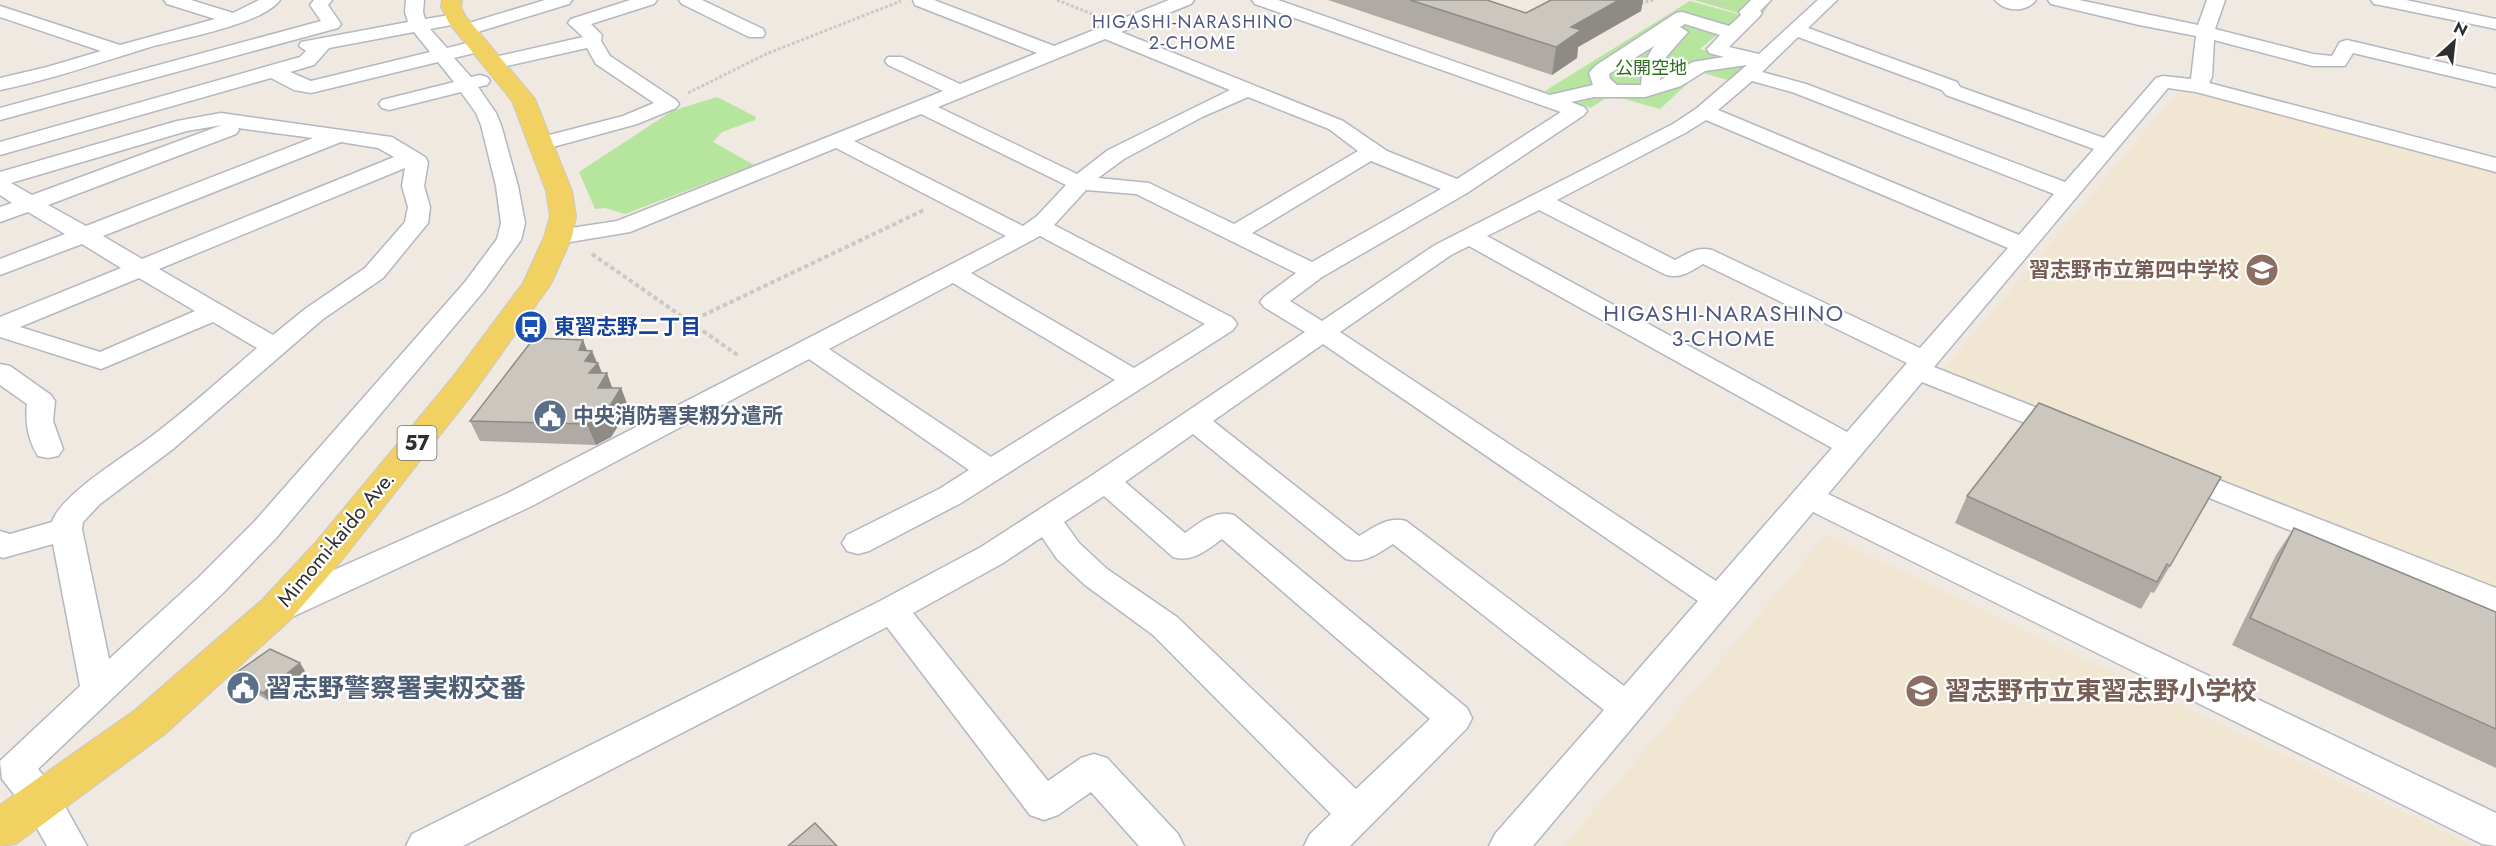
<svg xmlns="http://www.w3.org/2000/svg" width="2496" height="846" font-family="Jost,'Noto Sans JP',sans-serif">
	<style>
		.education { fill: #f0e6d1 }
		.green { fill: #b6e59e }
		.lines { fill: none; stroke-linecap: round; stroke-linejoin: round }
		.minor-casing { stroke: #b4b7c1; stroke-width: 3 }
		.major-casing { stroke: #c9c9c9; stroke-width: 2 }
		.path-far1 { stroke: #c9c9c9; stroke-width: 3; stroke-dasharray: 3 2; stroke-linecap: butt }
		.path { stroke: #c9c9c9; stroke-width: 4; stroke-dasharray: 4.5 3; stroke-linecap: butt }
		.minor { fill: #fff; fill-rule: evenodd }
		.major { fill: #f2d163; fill-rule: evenodd }
		.wall { fill: #afaba4 }
		.shaded-wall { fill: #8e8b86 }
		.building { fill: #cbc7bf; stroke: #8e8b86; stroke-width: 1.5 }
		.labels { text-anchor: middle; stroke-width: 4.5; stroke-linejoin: round; paint-order: stroke }
		.far-neighbourhood-label { font-size: 18px; letter-spacing: 1.5px; fill: #4d5680; stroke: #fff }
		.far-park-label { font-size: 18px; fill: #2c6e1b; stroke: #fff }
		.shield { fill: #fff; stroke: #6d6d6d; stroke-width: 1.5 }
		.shield-label { font-size: 20px; font-weight: bold; fill: #2e2e2e }
		.education-label { font-size: 21px; font-weight: bold; fill: #785e54; stroke: #fff; text-anchor: end }
		.transit-label { font-size: 21px; font-weight: bold; fill: #164399; stroke: #fff; text-anchor: start }
		.service-label { font-size: 21px; font-weight: bold; fill: #4e5e75; stroke: #fff; text-anchor: start }
		.street-label { font-size: 21px; fill: #2e2e2e; stroke: #fff }
		.neighbourhood-label { font-size: 22px; letter-spacing: 1.5px; fill: #4d5680; stroke: #fff }
		.near-service-label { font-size: 26px; font-weight: bold; fill: #4e5e75; stroke: #fff; text-anchor: start }
		.near-education-label { font-size: 26px; font-weight: bold; fill: #785e54; stroke: #fff; text-anchor: start }
	</style>
	<rect width="100%" height="100%" fill="#efe9e1"/>
	<path class="education" d="M2180,90L2200,92L2496,170V590L1943,370Z
		M1826,535L2474,846H1564Z"/>
	<path class="green" d="M1694,0H1772L1764,12L1725,47L1754,61L1704,49L1745,15Z
		M1690,1L1741,15L1700,49L1751,62L1731,81L1700,72L1660,109L1610,95L1591,108L1545,91Z
		M717,97L756,117L755,120L722,132L713,142L754,165L625,214L605,208L595,209L579,172L672,111Z"/>
	<g class="lines">
		<defs>
			<path id="minor" d="M164,0H191L233,13L259,0H280C262,25 177,39 147,48C98,63 50,80 0,90V78L47,67L101,51L0,17V6L120,45L215,19L167,4Z
				M314,0H332L328,5L341,24L338,28L0,120V108L321,21L310,5Z
				M406,0H424L423,12L425,19L456,14L462,15L465,19L462,23L430,29L447,48L479,40L486,42L488,46L486,50L454,58L471,77L480,75L487,77L490,81L487,85L478,87L496,113L501,125L518,186L525,223L521,240L483,292L277,537L223,593L38,769L56,790L87,846H47L28,812L2,779L0,761L80,686L53,544L3,558L0,557V531L10,534L52,522C61,494 127,455 152,436C188,409 222,378 257,348L213,322L101,369L0,337V317L121,268L82,244L0,275V259L65,234L28,212L0,222V207L12,203L0,195V172L177,121L221,113L384,136L392,137L425,157L428,162L424,186L430,207L428,223L383,278L323,319L173,449L100,504L83,522L82,529L109,659L199,577L255,521L465,282L497,239L501,223L496,186L481,125L476,113L461,92L389,110L382,108L379,104L382,100L454,82L438,62L311,93L294,90L271,78L0,155V142L300,57L306,51L299,46L301,42L408,22L405,12ZM414,32L430,52L311,81L290,72L314,65L329,48ZM222,125L32,195L11,183L187,131ZM238,128L313,138L86,226L48,205L236,134L239,130ZM341,142L378,148L394,157L142,259L103,236ZM405,168L402,186L408,207L405,222L365,268L305,309L273,335L159,269ZM139,278L195,311L100,352L20,327Z
				M545,0H572L569,4L471,34H459L456,30L459,26Z
				M630,0H657L654,4L591,24L602,35L601,41L610,56L676,100L679,104L676,108L637,124L542,150L534,149L531,144L534,139L623,116L654,103L596,64L587,48L493,69L486,67L483,63L486,59L583,37L568,23L571,19Z
				M679,0H702L763,29L765,33L763,37H749L682,4Z
				M913,0H934L1054,46L1169,0H1194L1191,4L1121,32L1343,121L1387,151L1457,179L1561,112L1255,4L1252,0H1278L1550,95L1593,85L1589,73L1595,66L1676,13L1682,12L1729,26L1741,15L1739,12L1751,0H1771L1760,11L1762,13L1759,17L1729,47L1759,54L1818,0H1837L1808,28L1957,82L1960,87L2104,138L2156,78L2163,76L2191,79L2196,36L2139,25L2051,4L2048,0H2079L2198,25L2207,0H2225L2215,29L2313,54L2332,56L2340,42L2347,40L2496,75V87L2353,53L2345,66H2313L2214,40L2212,77L2209,83L2496,158V172L2196,92L2168,88L1934,367L2075,423L2079,429L2075,435L2065,438L2055,435L1922,382L1828,494L2496,813V846L2482,844L1813,512L1533,846H1489L1495,834L1604,710L1393,544C1377,554 1365,564 1346,559L1193,434L1125,482L1185,533C1201,522 1214,510 1234,515L1467,708L1472,718L1467,728L1350,846H1304L1310,834L1331,814L1153,635L1085,585L1057,559L1042,537L1003,563L913,613L1048,781L1081,758L1094,754L1107,758L1178,834L1184,846H1139L1091,792L1058,815L1044,820L1030,815L887,627L463,846H406L412,834L880,601L981,547L1094,474L1305,332L1264,307L1260,302L1264,297L1296,273L1136,194L1086,190L1054,225L1233,318L1237,324L1233,330L961,503L869,551L858,554L847,551L842,543L847,535L939,489L969,470L809,359L530,507L290,618L278,621L266,618L261,609L266,600L508,493L1006,236L836,148L630,232L558,244L550,242L546,237L550,232L558,230L617,221L943,91L888,65L885,61L888,57H902L960,84L1037,53L915,5ZM1685,24L1720,35L1707,49L1709,53L1724,57L1693,62L1660,80L1666,57L1688,32L1680,27ZM1798,37L1942,90L1946,95L2094,149L2065,182L1806,84L1762,72ZM1105,39L1230,90L1108,150L1077,174L938,107ZM1654,46L1643,65L1641,85H1617L1610,79L1609,74ZM1747,65L1697,108L1673,124L1435,245L1322,321L1290,301L1322,277L1467,193L1584,115L1587,111L1584,107L1571,102L1594,97H1645L1681,86L1705,71ZM1752,81L1792,92L2054,194L2019,235L1718,110ZM1248,97L1329,129L1358,151L1234,224L1149,183L1098,178L1124,159L1202,117ZM921,114L1066,185L1037,216L1023,226L854,141ZM1706,120L2008,248L1920,348L1712,250C1697,246 1687,254 1675,260L1557,200L1687,132ZM1371,161L1441,189L1312,262L1252,233ZM1539,210L1666,275C1681,279 1691,271 1703,264L1907,363L1847,432L1487,236ZM1040,236L1205,324L1134,368L971,273ZM1469,246L1832,448L1716,581L1340,332L1451,255ZM953,283L1115,380L991,457L829,349ZM1323,344L1698,601L1624,686L1406,521C1388,516 1375,527 1359,536L1213,421ZM1104,496L1173,557C1193,563 1206,550 1222,539L1430,719L1356,789L1177,617L1107,569L1079,543L1064,522Z
				M1995,0H2036C2026,13 2005,12 1995,0Z
				M2371,0H2406L2496,19V29L2380,5L2374,4Z
				M0,364L10,366L51,395L55,401L53,421L63,449L58,456L48,458L38,456C28,440 25,422 27,404L0,385Z
				M2178,464L2496,588V613L2167,481L2163,474L2167,467Z"/>
			<path id="major" d="M442,0H462L461,7L466,17L535,99L572,191L576,216L572,237L551,284L474,392L342,560L290,620L165,734L16,844L0,846V805L135,710L262,600L316,542L452,378L523,283L544,237L550,216L546,191L512,101L449,23L441,7Z"/>
		</defs>
		<use href="#minor" class="minor-casing"/>
		<use href="#major" class="major-casing"/>
		<path class="path-far1" d="M1057,0L1092,14
			M1631,0L1641,3L1654,0
			M1708,0L1728,6
			M688,93L766,54L901,1"/>
		<path class="path" d="M592,254L739,356
			M689,322L924,210"/>
		<use href="#minor" class="minor"/>
		<use href="#major" class="major"/>
	</g>
	<path class="wall" d="M1328,0H1487L1526,13L1551,0H1643L1641,11L1578,47L1577,58L1552,75Z
		M583,340L587,351H592L602,373L613,388H621L629,409L611,437L596,445L480,441L470,421Z
		M1967,496L2170,566L2154,593L2151,592L2141,609L1955,523Z
		M2294,528L2496,612V768L2232,645L2276,555Z
		M305,671L269,701L238,682L233,675Z"/>
	<path class="shaded-wall" d="M1619,0H1643L1641,11L1578,47L1577,58L1552,75L1556,47L1571,27Z
		M583,340L589,356L592,351L597,364L598,363L604,378L607,373L614,393H596L579,350Z
		M621,388L629,409L611,437L596,445L587,424Z
		M300,663L305,671L269,701L263,693Z"/>
	<path class="building" d="M1410,0H1487L1526,13L1551,0H1619L1571,27L1581,30L1556,47Z
		M534,338L583,340L579,350L592,351L585,361L598,363L589,373H607L598,388H621L603,417L587,424L470,421Z
		M2039,403L2221,477L2170,566L2167,564L2157,582L1967,496Z
		M2294,528L2496,612V729L2250,618Z
		M270,649L300,663L263,693L233,675Z
		M815,823L837,846H788Z"/>
	<defs>
		<symbol id="school-disc" viewBox="-11 -11 22 22"><circle r="9.5" fill="#8d6e63" stroke="#fff"/><path d="M0-5L7-2L0 1L-7-2ZM-4 1L0 2.5L4 1V4Q0 6-4 4Z" fill="#fff"/></symbol>
		<symbol id="bus-disc" viewBox="-11 -11 22 22"><circle r="9.5" fill="#1a4fb4" stroke="#fff"/><path d="M-5-6H5V4H4V6H2V4H-2V6H-4V4H-5ZM-3.5-4V0h7V-4ZM-3.5 1.2v1.5H-2V1.2ZM2 1.2v1.5H3.5V1.2Z" fill="#fff"/></symbol>
		<symbol id="civic-disc" viewBox="-11 -11 22 22"><circle r="9.5" fill="#5c6f8a" stroke="#fff"/><path d="M-.6-6.5H3V-4.5H.6V-3L4-1V1h2V6H-6V1h2V-1L-.6-3ZM-1.2 2.5V6h2.4V2.5Z" fill="#fff"/></symbol>
	</defs>
	<g fill-rule="evenodd">
		<use href="#school-disc" x="2243" y="251" width="38" height="38"/>
		<use href="#bus-disc" x="512" y="308" width="38" height="38"/>
		<use href="#civic-disc" x="531" y="397" width="38" height="38"/>
		<use href="#civic-disc" x="224" y="669" width="38" height="38"/>
		<use href="#school-disc" x="1903" y="672" width="38" height="38"/>
	</g>
	<g class="labels">
		<g class="far-neighbourhood-label">
			<text x="1193" y="28">HIGASHI-NARASHINO<tspan x="1193" dy="21">2-CHOME</tspan></text>
		</g>
		<g class="far-park-label">
			<text x="1651" y="74">公開空地</text>
		</g>
		<rect class="shield" x="397.5" y="426" width="39" height="34" rx="4.5"/>
		<g class="shield-label">
			<text x="417" y="450">57</text>
		</g>
		<g class="education-label">
			<text x="2239" y="277">習志野市立第四中学校</text>
		</g>
		<g class="transit-label">
			<text x="554" y="334">東習志野二丁目</text>
		</g>
		<g class="service-label">
			<text x="573" y="423">中央消防署実籾分遣所</text>
		</g>
		<g class="street-label">
			<text transform="translate(336 539) rotate(-50)" y="7">Mimomi-kaido Ave.</text>
		</g>
		<g class="neighbourhood-label">
			<text x="1724" y="321">HIGASHI-NARASHINO<tspan x="1724" dy="25">3-CHOME</tspan></text>
		</g>
		<g class="near-service-label">
			<text x="266" y="697">習志野警察署実籾交番</text>
		</g>
		<g class="near-education-label">
			<text x="1945" y="700">習志野市立東習志野小学校</text>
		</g>
	</g>
	<g transform="translate(2454 42) rotate(27)" stroke="#ffffff" stroke-width="4.5" paint-order="stroke">
	<path d="M0-4.5L10 22L0 15L-10 22Z" fill="#2e2e2e"/>
	<text y="-9" font-size="16" font-weight="bold" text-anchor="middle" fill="#2e2e2e">N</text>
	</g>
</svg>
